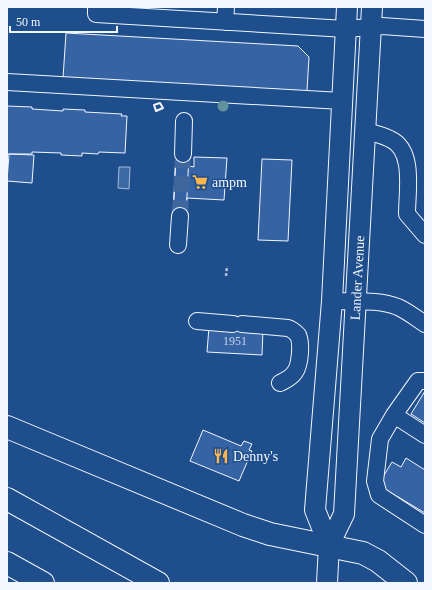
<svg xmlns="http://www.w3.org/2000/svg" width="432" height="590" font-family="Georgia,serif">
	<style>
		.water { fill: #3b69a3; stroke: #a8bbd7 }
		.building { fill: #3563a3; stroke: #f2f6ff }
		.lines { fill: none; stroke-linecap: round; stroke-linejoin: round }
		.minor-tunnel { stroke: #3f679d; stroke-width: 16; stroke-dasharray: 16 8; stroke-linecap: butt }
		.minor-casing { stroke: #f2f6ff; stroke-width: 18 }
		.major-casing { stroke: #f2f6ff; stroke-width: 22 }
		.highway-casing { stroke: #f2f6ff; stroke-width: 24 }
		.path { stroke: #b3c4dc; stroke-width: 2.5; stroke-dasharray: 3 2; stroke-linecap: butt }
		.minor { stroke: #1f4e8c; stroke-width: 16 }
		.major { stroke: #1f4e8c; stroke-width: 20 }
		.highway { stroke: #1f4e8c; stroke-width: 22 }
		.wall { stroke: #f2f6ff; stroke-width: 2 }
		.tree { fill: #61919a }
		.labels { text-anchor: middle; stroke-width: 3; stroke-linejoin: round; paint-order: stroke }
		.number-label { font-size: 12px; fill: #c3d1e8 }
		.poi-label { font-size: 14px; fill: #f2f6ff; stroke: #1f4e8c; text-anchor: start }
		.street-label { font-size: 14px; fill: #f2f6ff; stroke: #1f4e8c }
	</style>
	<rect width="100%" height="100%" fill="#1f4e8c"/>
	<path class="water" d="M119,167H130L129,189L118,188Z"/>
	<path class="building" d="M66,33L298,46L309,57L307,91L63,78Z
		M7,106L32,107V109L63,111V109L85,110V112L122,114L121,116H127L125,153L99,152L98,154L82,153V156L61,155V153L32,152V154H7Z
		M9,154L34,155L32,183L7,181Z
		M176,154L189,155V166L194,167V157L227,158L224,200L187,198L186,216H173Z
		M176,154L189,155L186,216H173Z
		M262,159L292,160L288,241L258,240Z
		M234,316L243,317L263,330L262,355L207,352L209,327L233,328Z
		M425,391V423L411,414Z
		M203,430L241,446L244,441L252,444L249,450L252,451L239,481L190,461Z
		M406,458L425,470V513L378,485L392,462L401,467Z"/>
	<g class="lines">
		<path class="minor-tunnel" d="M180,216L183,154"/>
		<defs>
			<path id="minor" d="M96,7V14L346,29L382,26L425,29
				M225,22L226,7
				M7,82L342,101
				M366,131C374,133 382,135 390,139C415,150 407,191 407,214L425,235
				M183,154L184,121
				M178,245L180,216
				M332,301C354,302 378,299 398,307C407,311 416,318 425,324
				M197,321L233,324
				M242,324L288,328C292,329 295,332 298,335C302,344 300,365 295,372C291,378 286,380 280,383
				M425,381H418L394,415L425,435
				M394,415L380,439L375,481L379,495L425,525"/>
			<g id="major">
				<path id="s1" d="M329,545L344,514L372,7"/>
				<path d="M327,583L329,545L315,510L332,301L347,7"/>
			</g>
			<path id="highway" d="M7,427L243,525L270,534L363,553L378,561L406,583
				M7,499L158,583
				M7,563L43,583"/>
		</defs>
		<use href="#minor" class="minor-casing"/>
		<use href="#major" class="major-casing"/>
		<use href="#highway" class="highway-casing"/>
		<path class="path" d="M226,276L227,266"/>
		<use href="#minor" class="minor"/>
		<use href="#major" class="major"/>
		<use href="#highway" class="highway"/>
		<path class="wall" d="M160,103L163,108L156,111L154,105Z"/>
	</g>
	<circle class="tree" cx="223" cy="106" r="5.5"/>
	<defs>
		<symbol id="supermarket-bare" viewBox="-9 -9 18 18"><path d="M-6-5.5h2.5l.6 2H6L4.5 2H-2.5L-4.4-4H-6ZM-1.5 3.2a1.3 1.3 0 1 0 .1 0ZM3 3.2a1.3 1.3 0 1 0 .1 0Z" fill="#ffb74d" stroke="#1f4e8c" stroke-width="2.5" paint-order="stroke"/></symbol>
		<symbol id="restaurant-bare" viewBox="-9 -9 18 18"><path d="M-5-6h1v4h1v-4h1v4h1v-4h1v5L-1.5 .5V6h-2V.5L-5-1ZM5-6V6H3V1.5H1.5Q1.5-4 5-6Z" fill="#ffb74d" stroke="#1f4e8c" stroke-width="2.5" paint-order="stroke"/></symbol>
	</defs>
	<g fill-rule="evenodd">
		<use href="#supermarket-bare" x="189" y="171" width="22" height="22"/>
		<use href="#restaurant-bare" x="210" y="445" width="22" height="22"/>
	</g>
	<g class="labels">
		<g class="number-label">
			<text x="235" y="345">1951</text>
		</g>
		<g class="poi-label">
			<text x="212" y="187">ampm</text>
			<text x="233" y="461">Denny's</text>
		</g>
		<g class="street-label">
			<text dy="5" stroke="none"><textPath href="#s1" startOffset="271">Lander Avenue</textPath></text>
		</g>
	</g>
	<rect width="432" height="590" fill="none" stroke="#f2f6ff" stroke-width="16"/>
	<path d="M10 26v6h107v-6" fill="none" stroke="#f2f6ff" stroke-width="2"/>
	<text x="16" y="26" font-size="12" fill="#f2f6ff" stroke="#1f4e8c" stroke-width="3" paint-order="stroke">50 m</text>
</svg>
